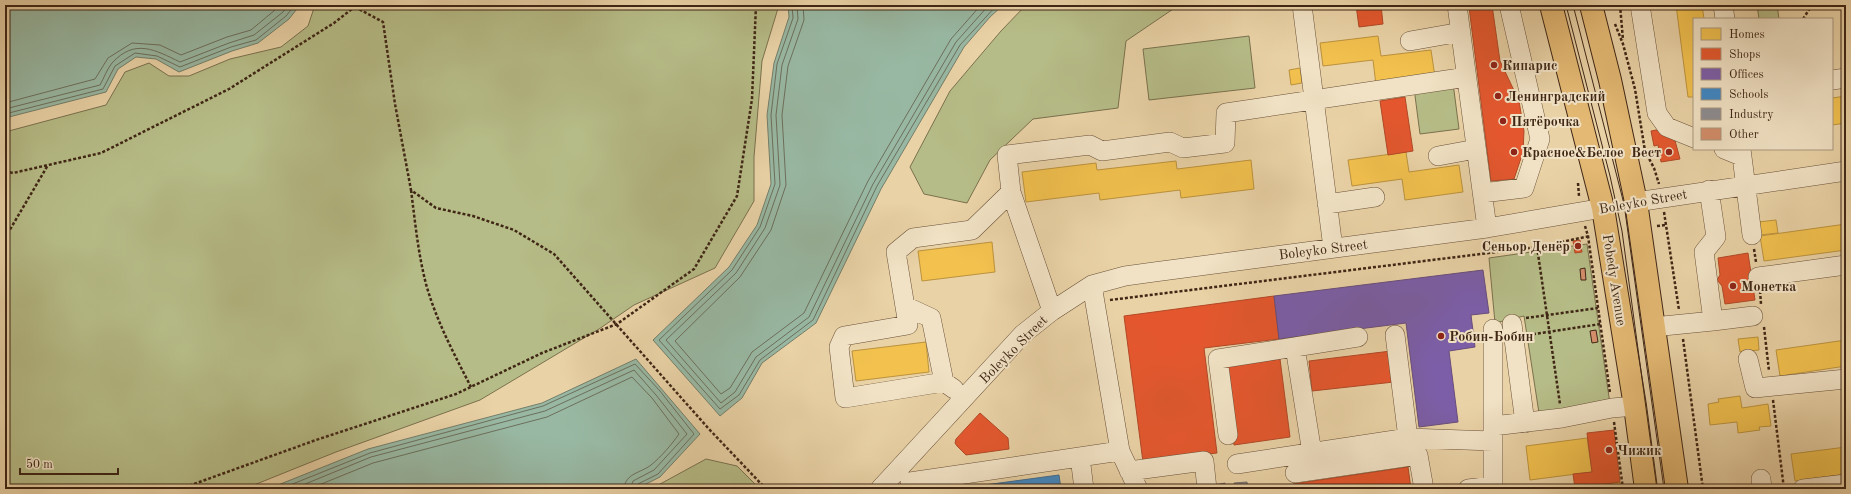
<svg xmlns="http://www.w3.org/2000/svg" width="1851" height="494" font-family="'Old Standard TT',serif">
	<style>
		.green { fill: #b6bc87; stroke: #7a714e }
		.water { fill: #98b8a3; stroke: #747e6a }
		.homes { fill: #f2c14e; stroke: #bc923d }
		.shops { fill: #e4572e; stroke: #b24826 }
		.offices { fill: #7b5ea7; stroke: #694d7b }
		.schools { fill: #3f88c5; stroke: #3f6b90 }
		.industry { fill: #8d8d92; stroke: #766e6c }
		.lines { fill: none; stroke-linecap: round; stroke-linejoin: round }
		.shore { stroke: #6c6f5c; stroke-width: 1 }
		.building { fill: #d48e6b; stroke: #3f2615 }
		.minor-casing { stroke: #6a5139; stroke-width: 20 }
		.major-casing { stroke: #3f2615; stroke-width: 24 }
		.path { stroke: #3f2615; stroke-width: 2.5; stroke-dasharray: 3 2; stroke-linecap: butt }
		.minor { stroke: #f1e2c5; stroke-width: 19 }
		.major { stroke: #e4b973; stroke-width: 22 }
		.tram { stroke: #3f2615; stroke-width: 1 }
		.poi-dot { fill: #8f2418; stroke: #f1e2c5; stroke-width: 1.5 }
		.labels { text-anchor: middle; stroke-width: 4; stroke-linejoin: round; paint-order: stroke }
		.poi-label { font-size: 14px; font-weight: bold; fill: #3f2615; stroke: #f1e2c5; text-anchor: start }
		.street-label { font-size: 14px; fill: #3f2615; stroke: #f1e2c5 }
	</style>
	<rect width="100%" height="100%" fill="#e9d2a6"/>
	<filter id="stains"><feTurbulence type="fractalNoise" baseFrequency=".005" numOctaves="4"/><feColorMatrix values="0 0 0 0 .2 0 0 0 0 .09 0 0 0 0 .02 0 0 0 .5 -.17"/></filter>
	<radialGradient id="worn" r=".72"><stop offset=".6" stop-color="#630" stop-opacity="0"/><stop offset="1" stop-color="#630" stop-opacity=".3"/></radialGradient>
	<path class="green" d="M315,5H779L762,61L754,157V201L715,268L634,305L599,329L480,400L336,452L244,489H5V132L106,105L125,72L149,63L169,76H189L230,59L281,47L308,26Z
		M1026,5H1179L1126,41L1118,108L1033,119L990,160L967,203L924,194L910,167L950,91L1001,31Z
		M1394,5H1425L1394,9Z
		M1757,5H1777L1779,19H1759Z
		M1249,36L1255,88L1149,100L1143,49Z
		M1453,83L1459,129L1420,134L1414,88Z
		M1587,244L1610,404L1539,413L1524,316L1495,323L1489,258Z
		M706,459L737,466L760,489H651Z"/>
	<path class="water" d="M5,5H300L289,19L258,43L232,51L179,72L156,59L136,57L118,69L106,92L5,118Z
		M788,5H1003L990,17L964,47L881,189L816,323L762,363L742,398L720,416L653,340L729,267L757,225L771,184L767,115L774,63L789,17Z
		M636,359L700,434L660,477L636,489H268L368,449L542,403Z"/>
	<path class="homes" d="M1676,5H1702L1704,19H1694V97H1688Z
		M1378,36L1381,56L1431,50L1435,77L1376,85L1373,60L1323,66L1320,43Z
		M1300,68L1302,83L1291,85L1289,70Z
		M1846,96V123L1832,125V98Z
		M1406,152L1409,172L1459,165L1463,192L1405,200L1402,179L1352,186L1348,160Z
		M1251,160L1254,189L1181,198L1180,190L1100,200L1099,193L1026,202L1022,172L1096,163L1097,170L1176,161L1177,169Z
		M1776,220L1778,233L1760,235L1758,222Z
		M1846,224V250L1764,261L1760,236Z
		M992,242L995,272L922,281L918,251Z
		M1758,337L1759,350L1740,352L1738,339Z
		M1846,340V366L1780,376L1776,350Z
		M926,342L929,372L856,381L852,351Z
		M1740,396L1742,408L1768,404L1771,426L1759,427L1760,430L1738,433L1737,422L1710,425L1708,404L1719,402L1718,399Z
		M1587,438L1592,472L1530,480L1526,446Z
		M1846,447V474L1795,481L1791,454Z
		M1620,482L1621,489H1596L1595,485Z"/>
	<path class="shops" d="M1356,5H1381L1383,24L1359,27Z
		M1492,5L1500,61L1519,101L1524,131L1523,152L1514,179L1491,181L1469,7Z
		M1405,97L1413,151L1388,155L1380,101Z
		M1656,130L1674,137L1680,159L1661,162L1658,145L1654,146L1651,131Z
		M1580,240L1582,252L1575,253L1573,241Z
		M1748,253L1755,300L1725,304L1722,286L1717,280L1720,275L1718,258Z
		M1274,296L1279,339L1204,348L1217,453L1143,462L1124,316Z
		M1391,351L1394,382L1312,391L1309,361Z
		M1280,359L1290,437L1234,445L1224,366Z
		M980,413L1008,438L1009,449L966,455L957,446L955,443L956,439Z
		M1614,430L1620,482L1575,488L1573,474L1592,472L1587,433Z
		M1408,467L1411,489H1293V484Z
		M1192,485V489H1172V488Z"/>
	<path class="offices" d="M1483,270L1489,313L1471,315L1475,347L1449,351L1458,422L1419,427L1406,323L1279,339L1274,296Z"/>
	<path class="schools" d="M1059,475L1061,489H955Z"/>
	<path class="industry" d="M1247,482L1248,489H1235L1234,483Z
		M1225,483V489H1214V485Z"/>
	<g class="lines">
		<path class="shore" d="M792,5L793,18L777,64L771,115L775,184L760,227L732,270L659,340L720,409L739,395L760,360L813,320L877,186L960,45L997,5
			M797,5L798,19L782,65L776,115L780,185L765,228L736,273L666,340L721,403L735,392L756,357L809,317L873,184L956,42L989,5
			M803,5L804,20L788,66L782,115L786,185L771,230L740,277L675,341L721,394L730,388L752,352L804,313L868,181L951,39L981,5
			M5,103L95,79L108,58L132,43L160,45L181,55L227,37L251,30L281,5
			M5,109L100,85C104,78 107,69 112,63C135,38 155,50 180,62L229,43L254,35L283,12L288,5
			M5,114L103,89L115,66L135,53L157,56L180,67L231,47L256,40L286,16L295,5
			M280,489L370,453L543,406L635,364L660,391L694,434L658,474L638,484L635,489
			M293,489L371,457L545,411L634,370L656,395L687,434L654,470L633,481L630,489
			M309,489L373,463L547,417L632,377L652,398L679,434C672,444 661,457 651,465C641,473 625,473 624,489"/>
	</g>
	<path class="building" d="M1585,268L1586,280H1581L1580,269Z
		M1596,330L1598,342L1592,343L1590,331Z"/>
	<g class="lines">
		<defs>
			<path id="minor" d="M1302,5L1333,248
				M1457,5L1487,228
				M1640,5L1657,113L1667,127L1694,138
				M1723,5L1725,19
				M1410,41L1461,32
				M1832,80L1846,78
				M1724,149L1741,156
				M1741,149L1752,235
				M1438,156L1476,149
				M1011,192L1052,311
				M1482,193L1524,188L1540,139L1509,5
				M1636,202L1846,171
				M1327,204L1375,197
				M1758,277L1846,265
				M1092,285L1120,451L1138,489
				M905,306L931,318L944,382L954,389
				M1713,321L1753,316
				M1512,324L1525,423
				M1653,327L1713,321L1704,252L1716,237L1709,190
				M1493,329V426
				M1395,335L1408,438
				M1295,347L1358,337
				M1748,359L1755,388L1846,379
				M944,382L845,398L839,347L844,336L908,325L896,252L913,238L972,230L1011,192L1007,155L1090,145L1102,151L1170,142L1183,148L1225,143L1226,113L1467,77
				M1228,435L1218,359L1295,347L1312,453
				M1080,457L1084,489
				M1237,464L1408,438L1493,441
				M1129,471L1204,461L1207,489
				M1295,473L1418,455L1424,489
				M1761,479L1762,489
				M910,482L1120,451
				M880,489L1023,334L1052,311L1092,285L1125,276L1154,272L1487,228L1603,208
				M1468,489L1493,486
				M1493,489V426L1562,418L1612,408L1635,406
				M1803,489L1846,484"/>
			<path id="major" d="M1551,5L1603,208L1635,406L1646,489
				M1591,5L1610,80L1636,202L1677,489"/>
		</defs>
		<use href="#minor" class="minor-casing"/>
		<use href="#major" class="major-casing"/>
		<path class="path" d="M1620,5L1623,40
			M355,7L383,22L395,104L411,190L436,208L473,216L514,230L554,254L708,428L766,489
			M1803,19L1812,5
			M1615,24L1623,44L1635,89L1645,151L1654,168L1659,184
			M5,171L13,173L101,153L229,89L334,23L357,5
			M1578,183L1579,196
			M411,190C415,221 418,253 426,284C436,320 454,354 471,387
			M1664,212L1679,310
			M1585,226L1588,236L1610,393
			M1657,226L1666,225
			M5,238L48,165
			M1537,247L1560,404
			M1754,249L1756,262
			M1760,291L1761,304
			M1110,300L1537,247L1590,236
			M1526,318L1598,308
			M1764,327L1769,371
			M1528,335L1601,324
			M1683,339L1703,489
			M1773,400L1784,489
			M1614,422L1623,489
			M180,489L316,440L456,394L542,353L617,324L694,269L737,196L752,99L756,5"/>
		<use href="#minor" class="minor"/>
		<use href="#major" class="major"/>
		<path class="tram" d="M1566,5L1610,176L1622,231L1657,489
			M1573,5L1624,204L1664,489"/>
	</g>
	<g class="poi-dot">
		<circle cx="1494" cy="65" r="4"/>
		<circle cx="1498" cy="96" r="4"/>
		<circle cx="1503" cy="121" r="4"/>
		<circle cx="1514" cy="152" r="4"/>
		<circle cx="1669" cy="152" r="4"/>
		<circle cx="1578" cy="246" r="4"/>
		<circle cx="1733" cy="286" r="4"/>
		<circle cx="1441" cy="336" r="4"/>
		<circle cx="1609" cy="450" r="4"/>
	</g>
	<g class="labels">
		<g class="poi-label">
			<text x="1502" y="70">Кипарис</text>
			<text x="1506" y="101">Ленинградский</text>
			<text x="1511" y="126">Пятёрочка</text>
			<text x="1522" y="157">Красное&amp;Белое</text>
			<text x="1661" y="157" text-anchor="end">Вест</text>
			<text x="1570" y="251" text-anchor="end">Сеньор Денёр</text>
			<text x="1741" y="291">Монетка</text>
			<text x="1449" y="341">Робин-Бобин</text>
			<text x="1617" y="455">Чижик</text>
		</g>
		<g class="street-label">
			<text transform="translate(1643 201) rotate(-10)" y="5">Boleyko Street</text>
			<text transform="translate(1323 249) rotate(-7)" y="5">Boleyko Street</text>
			<text transform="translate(1615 280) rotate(81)" y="5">Pobedy Avenue</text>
			<text transform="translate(1013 349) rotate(-45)" y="5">Boleyko Street</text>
		</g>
	</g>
	<rect width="1851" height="494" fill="none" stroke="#e9d2a6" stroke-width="20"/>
	<rect x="6" y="6" width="1839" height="482" fill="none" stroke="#3f2615" stroke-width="2"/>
	<rect x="10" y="10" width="1831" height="474" fill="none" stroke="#3f2615"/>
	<rect x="1693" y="18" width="140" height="132" fill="#f1e2c5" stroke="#aa977f"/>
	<rect x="1701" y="28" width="20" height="12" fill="#f2c14e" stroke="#aa977f"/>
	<text x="1729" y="38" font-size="12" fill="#3f2615">Homes</text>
	<rect x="1701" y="48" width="20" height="12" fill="#e4572e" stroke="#aa977f"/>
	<text x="1729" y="58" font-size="12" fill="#3f2615">Shops</text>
	<rect x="1701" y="68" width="20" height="12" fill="#7b5ea7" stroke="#aa977f"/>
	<text x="1729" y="78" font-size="12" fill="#3f2615">Offices</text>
	<rect x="1701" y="88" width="20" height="12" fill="#3f88c5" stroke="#aa977f"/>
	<text x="1729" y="98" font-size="12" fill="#3f2615">Schools</text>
	<rect x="1701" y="108" width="20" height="12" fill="#8d8d92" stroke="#aa977f"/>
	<text x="1729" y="118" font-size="12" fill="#3f2615">Industry</text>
	<rect x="1701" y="128" width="20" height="12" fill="#d48e6b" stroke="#aa977f"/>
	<text x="1729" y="138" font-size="12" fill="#3f2615">Other</text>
	<path d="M20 468v6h98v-6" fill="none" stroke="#3f2615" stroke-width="2"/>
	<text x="26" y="468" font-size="12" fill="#3f2615" stroke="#f1e2c5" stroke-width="3" paint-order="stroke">50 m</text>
	<rect width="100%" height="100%" filter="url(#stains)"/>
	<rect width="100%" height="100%" fill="url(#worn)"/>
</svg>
